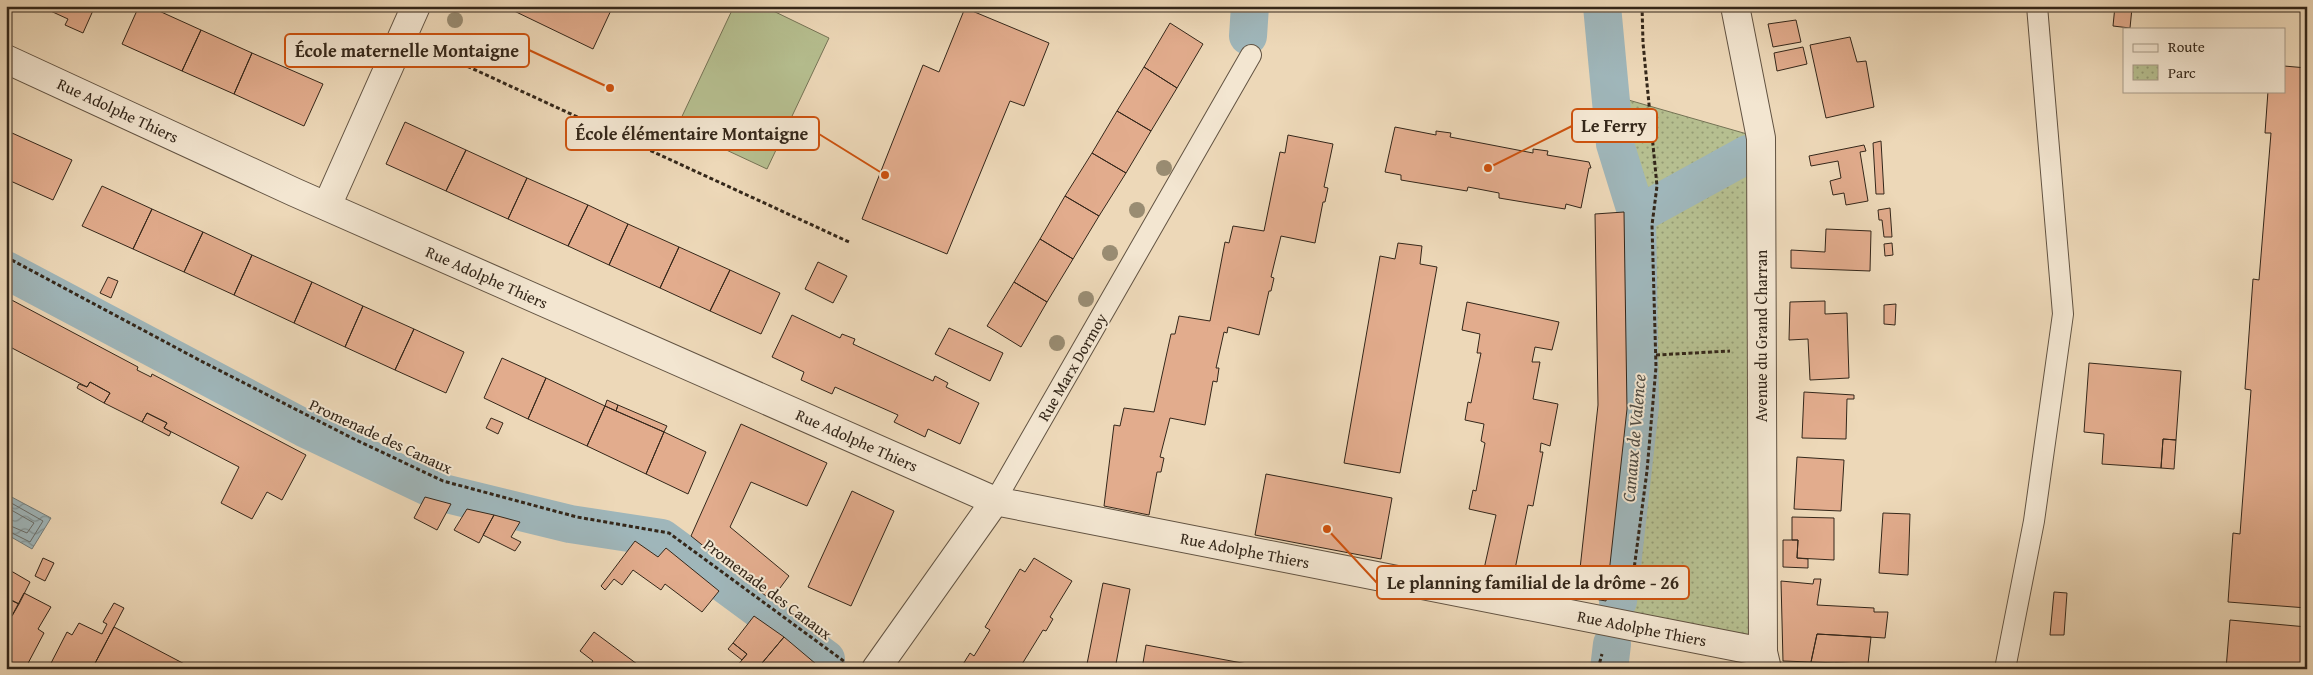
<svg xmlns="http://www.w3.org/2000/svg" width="2313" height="675" font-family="'Gentium Book Plus',serif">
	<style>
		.park { fill: url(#park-dots); stroke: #757355 }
		.pitch { fill: #b6bf90; stroke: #757355 }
		.water { fill: url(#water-waves); stroke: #747d7a }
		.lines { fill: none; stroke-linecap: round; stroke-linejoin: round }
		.shore { stroke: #6a6e6a; stroke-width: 1 }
		.canal { stroke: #9fb6ba; stroke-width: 38 }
		.building { fill: #e2ac8d; stroke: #34271a }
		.service-casing { stroke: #625342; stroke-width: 22 }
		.minor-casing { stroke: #625342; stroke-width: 30 }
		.tertiary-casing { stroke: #625342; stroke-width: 30 }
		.path { stroke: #34271a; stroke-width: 3; stroke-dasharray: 4 2.5; stroke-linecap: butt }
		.service { stroke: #f3e6d1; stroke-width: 20 }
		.minor { stroke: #f3e6d1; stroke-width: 28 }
		.tertiary { stroke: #f3e6d1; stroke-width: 28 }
		.tree { fill: #998c72 }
		.labels { text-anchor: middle; stroke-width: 4; stroke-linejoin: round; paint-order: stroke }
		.street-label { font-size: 16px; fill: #34271a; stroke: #f3e6d1 }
		.water-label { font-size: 18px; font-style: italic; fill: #4f4b42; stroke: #f3e6d1 }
		.leader { fill: none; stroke: #cd520e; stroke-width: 2 }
		.callout-dot { fill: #cd520e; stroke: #f3e6d1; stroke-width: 2 }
		.callout { fill: #f3e6d1; stroke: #cd520e; stroke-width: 2 }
		.callout-label { font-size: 18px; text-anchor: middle; font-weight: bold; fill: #34271a }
	</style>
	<defs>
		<pattern id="park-dots" width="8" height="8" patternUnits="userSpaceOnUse" patternTransform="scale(1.25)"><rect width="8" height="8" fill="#b6bf90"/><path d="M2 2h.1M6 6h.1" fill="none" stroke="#959b75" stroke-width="1.8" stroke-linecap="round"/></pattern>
		<pattern id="water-waves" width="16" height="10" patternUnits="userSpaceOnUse" patternTransform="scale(1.25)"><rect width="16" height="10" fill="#9fb6ba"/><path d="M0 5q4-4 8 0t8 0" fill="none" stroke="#829496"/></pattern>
	</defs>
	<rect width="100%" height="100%" fill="#edd8b8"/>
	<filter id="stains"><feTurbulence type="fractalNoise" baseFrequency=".004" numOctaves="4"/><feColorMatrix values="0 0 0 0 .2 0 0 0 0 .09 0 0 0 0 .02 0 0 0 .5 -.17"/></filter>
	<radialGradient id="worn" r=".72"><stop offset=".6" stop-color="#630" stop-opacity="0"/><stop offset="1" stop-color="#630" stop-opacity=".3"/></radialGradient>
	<path class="park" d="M1611,95L1761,138L1763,652L1627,625L1618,601L1640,406L1637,215L1615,144Z"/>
	<path class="pitch" d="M734,6H763L829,38L767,169L677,127Z"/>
	<path class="water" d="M6,494L51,518L32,549L6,534Z"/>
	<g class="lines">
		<path class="shore" d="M6,500L43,521L30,542L6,530
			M6,507L34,523L27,533L6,524"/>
		<path class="canal" d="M1602,6L1615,144L1637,215L1640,406L1618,601
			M1248,36L1250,6
			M1637,215L1748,154
			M6,270L304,428L439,492L570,524L662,538L826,659
			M1609,669L1612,644"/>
	</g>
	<path class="building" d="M45,6H95L83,33L65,25L68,19L44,8Z
		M139,6H148L201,30L182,71L122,44Z
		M511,6H613L593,49L510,9Z
		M2115,6L2132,8L2130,28L2113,26Z
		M965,8L1049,43L1024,106L1010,101L947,254L862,219L923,65L939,72Z
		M1796,20L1801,42L1773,47L1768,24Z
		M1170,23L1203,44L1177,88L1144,67Z
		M201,30L252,53L234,94L182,71Z
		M1850,37L1857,62L1866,61L1874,107L1826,118L1810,45Z
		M1803,47L1807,64L1777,71L1774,53Z
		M252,53L323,84L304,126L234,94Z
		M2284,66L2307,68V608L2228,602L2233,533L2240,534L2251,390L2245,389L2253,279L2259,280L2271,133H2265L2268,91H2284Z
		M1144,67L1177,88L1151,131L1117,111Z
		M1117,111L1151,131L1126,173L1092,153Z
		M405,122L466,150L446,191L386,164Z
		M1395,127L1436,135V131L1451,133L1450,137L1533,153V149L1548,151L1547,155L1589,162L1591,168H1589L1581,208L1566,204L1565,209L1499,198V193L1468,187L1467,191L1401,180V175L1385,172Z
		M12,133L72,160L53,200L6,179V145Z
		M1288,135L1333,144L1324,187L1328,188L1325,202H1323L1315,243L1281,236L1271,277L1274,278L1271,291H1269L1259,335L1228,327L1227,333L1224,332L1216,368H1219L1217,382L1213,381L1205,425L1170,418L1160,457L1164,458L1161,472H1157L1149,515L1104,506L1114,425L1120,426L1124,408L1154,412L1171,334H1175L1179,316L1210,321L1225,242L1229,243L1233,226L1264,231L1280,152L1285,153Z
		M1881,141L1884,194H1876L1873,143Z
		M1864,145L1866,151L1860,152L1868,201L1846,205L1844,193L1833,195L1830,181L1841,178L1838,161L1811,166L1809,156Z
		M466,150L527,178L508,219L446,191Z
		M1092,153L1126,173L1099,216L1065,196Z
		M527,178L588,205L568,246L508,219Z
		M102,186L152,209L133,249L82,226Z
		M1065,196L1099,216L1073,259L1040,239Z
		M588,205L628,224L609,265L568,246Z
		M1890,208L1892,237H1884L1882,220H1879L1878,210Z
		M152,209L203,232L184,272L133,249Z
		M1624,212L1627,409L1606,601L1577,596L1598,405L1595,214Z
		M628,224L679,247L660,288L609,265Z
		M1826,229L1871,231L1870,271L1791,268V250L1825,252Z
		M203,232L252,255L234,295L184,272Z
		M1040,239L1073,259L1047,302L1014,282Z
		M1398,243L1422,246L1420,264L1437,267L1400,473L1344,463L1380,256L1395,259Z
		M1892,243L1893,255L1885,256L1884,244Z
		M679,247L730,270L710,311L660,288Z
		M252,255L312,282L294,323L234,295Z
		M818,262L847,276L833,303L805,289Z
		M730,270L780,293L761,334L710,311Z
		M108,277L118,281L111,298L100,293Z
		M312,282L363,306L345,347L294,323Z
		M1014,282L1047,302L1021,347L987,326Z
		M6,297L138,367L137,370L151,377L152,374L306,455L282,500L267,492L252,519L221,503L239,467L164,428L167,423L147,413L142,422L104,403L110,393L90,382L87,387L12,348L6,358Z
		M1825,301V314L1847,313L1849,378L1810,380L1808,339L1789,340L1790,302Z
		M1467,302L1559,322L1552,350L1535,347L1532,362H1540L1533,399L1558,404L1550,446L1541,443L1540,452H1543L1533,506L1528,505L1512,584L1482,578L1496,515L1469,509L1473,490L1476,491L1485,443L1481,441L1484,424L1465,420L1468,402L1471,403L1481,353H1477L1480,334L1462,330Z
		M1896,304L1895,325L1884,324V305Z
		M363,306L414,329L395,370L345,347Z
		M792,315L840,338L842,334L855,339L853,344L933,381L935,376L948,383L946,387L979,403L960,444L928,429L925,437L894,422L898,415L835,387L832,394L801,380L804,372L772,357Z
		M949,328L1003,353L990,381L935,354Z
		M414,329L464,352L446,393L395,370Z
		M502,358L546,378L528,419L484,398Z
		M2089,363L2181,371L2176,440L2163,439L2161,468L2102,464L2104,434L2084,432Z
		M546,378L605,406L587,446L528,419Z
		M90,382L110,393L104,403L77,388L79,384L87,387Z
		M1804,392L1854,395V399H1847L1846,439L1802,438Z
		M607,400L618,405L616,411L605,406Z
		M618,405L667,426L664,432L616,411Z
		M605,406L664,432L646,474L587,446Z
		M147,413L167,423L164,428L171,432L169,436L142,422Z
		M491,418L503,423L498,434L486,428Z
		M741,424L827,463L807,506L751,482L730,527L789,576L771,600L691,536Z
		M664,432L706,452L688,494L646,474Z
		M2163,439L2176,440L2174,469L2161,468Z
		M1797,457L1844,460L1841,511L1794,509Z
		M1266,474L1392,498L1381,559L1255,535Z
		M852,491L894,511L851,606L808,587Z
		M425,497L451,504L437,530L414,518Z
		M467,509L494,515L479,543L454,530Z
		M1883,513L1910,514L1908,575L1879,573Z
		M494,515L520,522L511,537L521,542L515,551L483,535Z
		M1792,517L1834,518V560L1797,558L1798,540H1792Z
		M1783,540H1798L1797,558L1808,559V568L1783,567Z
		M635,541L658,557L666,548L719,591L702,612L665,584L661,590L633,570L622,585L614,579L605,590L601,586Z
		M43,558L54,563L45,581L35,576Z
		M1034,558L1072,581L1050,617L1053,619L1046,631L1043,630L1019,669H960L970,653L974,656L990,630L985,627L1020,569L1025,572Z
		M6,568L30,582L19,604L6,597Z
		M1814,579H1821L1817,605L1874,608V612H1888L1885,638L1817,634L1811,662L1783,661L1781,581L1813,584Z
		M1103,583L1130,589L1115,669H1086Z
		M2054,592L2067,593L2064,635H2050Z
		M24,593L51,607L38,629L44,633L25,669H8L6,627Z
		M10,600L19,604L12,616L6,613V607Z
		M114,603L124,608L92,669H48L67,632L72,635L79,623L102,634L107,624L103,622Z
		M754,616L784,637L757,669H740L737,666L747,654L733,643Z
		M2230,620L2307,627V669H2226Z
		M114,627L194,669H92Z
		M594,632L641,667L640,669H587L593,661L580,651Z
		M1817,634L1871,637L1868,664L1811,662Z
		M784,637L816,664L812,669H757Z
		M733,643L747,654L742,660L728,649Z
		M1146,645L1274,669H1142Z
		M1835,663L1868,664V669H1835Z"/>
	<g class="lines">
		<defs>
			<path id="service" d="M995,501L1251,55
				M2005,669L2034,521L2063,314L2037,6"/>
			<path id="minor" d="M1735,6L1761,138L1763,652
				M327,206L416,6
				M876,669L995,501"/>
			<path id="tertiary" d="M6,59L294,192L995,501L1763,652L1767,669"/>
		</defs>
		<use href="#service" class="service-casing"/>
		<use href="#minor" class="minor-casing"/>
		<use href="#tertiary" class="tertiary-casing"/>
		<path class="path" d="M432,50L849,242
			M6,257L201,361L352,438L443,481L577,517L669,533L845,662
			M1656,355L1730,351
			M1631,592L1647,471L1656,367L1652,225L1657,186L1643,43L1642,6
			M1598,669L1602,654"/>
		<use href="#service" class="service"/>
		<use href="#minor" class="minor"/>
		<use href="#tertiary" class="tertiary"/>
	</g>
	<g class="tree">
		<circle cx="455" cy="20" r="8"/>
		<circle cx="1164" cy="168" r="8"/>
		<circle cx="1137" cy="210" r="8"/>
		<circle cx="1110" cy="253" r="8"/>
		<circle cx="1086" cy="299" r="8"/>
		<circle cx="1057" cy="343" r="8"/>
	</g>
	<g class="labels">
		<g class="street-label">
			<text transform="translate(118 110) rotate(25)" y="6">Rue Adolphe Thiers</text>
			<text transform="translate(487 277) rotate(24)" y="6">Rue Adolphe Thiers</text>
			<text transform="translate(1761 336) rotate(-90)" y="6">Avenue du Grand Charran</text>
			<text transform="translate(1072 367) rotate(-60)" y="6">Rue Marx Dormoy</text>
			<text transform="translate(381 436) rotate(25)" y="6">Promenade des Canaux</text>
			<text transform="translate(857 440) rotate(24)" y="6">Rue Adolphe Thiers</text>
			<text transform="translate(1245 550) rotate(11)" y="6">Rue Adolphe Thiers</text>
			<text transform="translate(768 589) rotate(37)" y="6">Promenade des Canaux</text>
			<text transform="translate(1642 628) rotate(11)" y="6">Rue Adolphe Thiers</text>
		</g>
		<g class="water-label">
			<text transform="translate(1634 438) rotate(-85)" y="6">Canaux de Valence</text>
		</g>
	</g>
	<path class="leader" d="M610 88L529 50M1488 168L1572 126M885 175L819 134M1327 529L1377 583"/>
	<g class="callout-dot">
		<circle cx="610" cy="88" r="5"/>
		<circle cx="1488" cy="168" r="5"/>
		<circle cx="885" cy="175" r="5"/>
		<circle cx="1327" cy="529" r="5"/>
	</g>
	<g class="callout">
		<rect x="285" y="34" width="244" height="33" rx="5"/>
		<rect x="1572" y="109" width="85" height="33" rx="5"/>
		<rect x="566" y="117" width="253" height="33" rx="5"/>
		<rect x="1377" y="566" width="312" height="33" rx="5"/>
	</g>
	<g class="callout-label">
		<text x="407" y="57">École maternelle Montaigne</text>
		<text x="1614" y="132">Le Ferry</text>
		<text x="692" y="140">École élémentaire Montaigne</text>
		<text x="1533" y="589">Le planning familial de la drôme - 26</text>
	</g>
	<rect width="2313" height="675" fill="none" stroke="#edd8b8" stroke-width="25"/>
	<rect x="8" y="8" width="2298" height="660" fill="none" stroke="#34271a" stroke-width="2.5"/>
	<rect x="12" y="12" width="2288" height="650" fill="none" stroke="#34271a"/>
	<rect x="2123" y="28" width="162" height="65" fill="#f3e6d1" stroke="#a79a88"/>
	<rect x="2133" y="44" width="25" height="8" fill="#f3e6d1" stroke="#a79a88"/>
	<text x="2168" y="52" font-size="15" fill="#34271a">Route</text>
	<rect x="2133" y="65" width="25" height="15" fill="url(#park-dots)" stroke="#a79a88"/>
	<text x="2168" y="78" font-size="15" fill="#34271a">Parc</text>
	<rect width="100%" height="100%" filter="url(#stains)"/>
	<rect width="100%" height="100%" fill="url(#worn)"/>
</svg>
